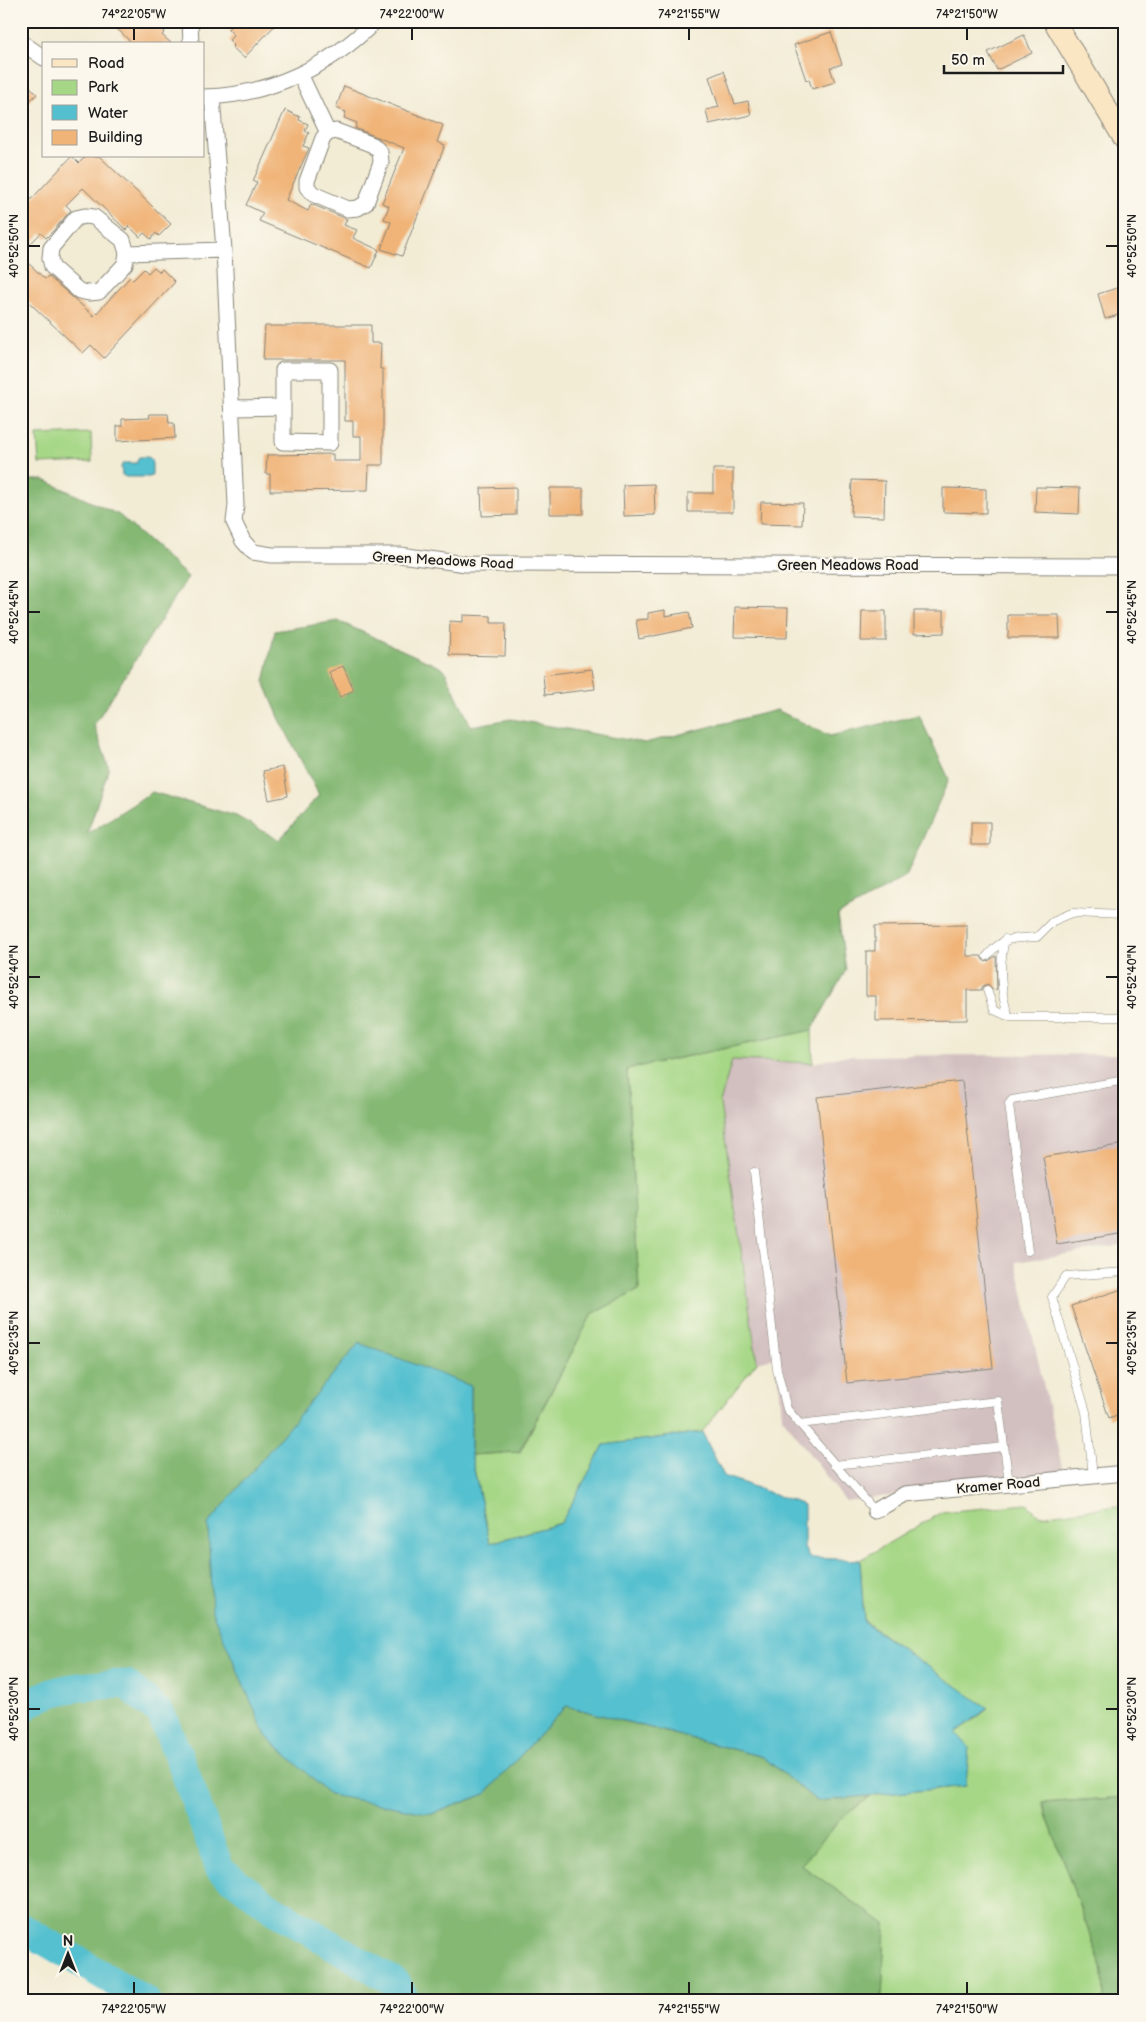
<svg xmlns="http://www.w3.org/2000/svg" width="1146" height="2022" font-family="'Balsamiq Sans',sans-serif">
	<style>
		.industrial { fill: #d2bfc0 }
		.green { fill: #a6d786; stroke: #617a51 }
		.forest { fill: #84b873; stroke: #506a48 }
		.water { fill: #54c0cf; stroke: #386e76 }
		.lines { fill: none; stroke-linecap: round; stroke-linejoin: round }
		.river { stroke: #54c0cf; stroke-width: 29 }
		.building { fill: #f0b478 }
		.service-casing { stroke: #878478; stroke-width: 9 }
		.minor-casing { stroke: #878478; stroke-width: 17 }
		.secondary-casing { stroke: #878478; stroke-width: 23 }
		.service { stroke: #fff; stroke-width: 8 }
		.minor { stroke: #fff; stroke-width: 15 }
		.secondary { stroke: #fbe6c4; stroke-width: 21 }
		.ticks { fill: none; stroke: #1c1c1c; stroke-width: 2 }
		.labels { text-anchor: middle; stroke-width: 4.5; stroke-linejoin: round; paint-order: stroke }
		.street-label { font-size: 14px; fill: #1c1c1c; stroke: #fbf7ec }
		.neatline { fill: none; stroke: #1c1c1c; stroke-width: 2 }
		.ticks-label { font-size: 12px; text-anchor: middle; fill: #1c1c1c }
	</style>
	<rect width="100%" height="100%" fill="#fbf7ec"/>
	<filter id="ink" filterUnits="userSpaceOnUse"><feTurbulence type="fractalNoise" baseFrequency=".02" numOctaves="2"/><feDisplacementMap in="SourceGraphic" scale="10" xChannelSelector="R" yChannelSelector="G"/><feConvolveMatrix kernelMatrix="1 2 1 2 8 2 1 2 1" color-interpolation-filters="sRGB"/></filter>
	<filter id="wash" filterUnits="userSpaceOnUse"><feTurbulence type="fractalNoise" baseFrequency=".0096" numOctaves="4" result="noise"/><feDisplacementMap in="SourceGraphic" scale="20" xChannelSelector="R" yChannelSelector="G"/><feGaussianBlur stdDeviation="1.12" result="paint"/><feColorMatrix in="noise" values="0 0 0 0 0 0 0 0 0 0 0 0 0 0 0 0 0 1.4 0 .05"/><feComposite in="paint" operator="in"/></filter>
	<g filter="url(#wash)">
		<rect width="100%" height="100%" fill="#f2ecd5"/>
		<path class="industrial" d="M1125,1054V1245L1016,1262L1064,1476L845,1501L782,1417L777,1357L757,1362L720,1103L732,1060L813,1063L844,1056Z"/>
		<path class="green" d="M91,433L92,462L39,464L37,435Z
			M812,1030L813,1063L732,1060L720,1103L757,1362L702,1432L604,1445L561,1523L490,1543L471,1455L520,1452L592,1314L639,1290L627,1069Z
			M1027,1504L1040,1516L1125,1505V1797L1042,1803L1103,1971L1104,2001H882L885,1924L801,1865L840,1820L872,1795L966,1786L956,1733L988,1709L864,1621L860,1560L942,1512Z"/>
		<path class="forest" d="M21,480H44L119,515L188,577L94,725L109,768L87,834L152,792L236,816L279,840L319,795L281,722L264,682L275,631L338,621L444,669L471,726L511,719L645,743L777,710L830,736L919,715L949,779L906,877L838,915L846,970L812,1030L627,1069L639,1290L592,1314L519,1452L471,1455V1386L432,1814L485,1794L566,1706L763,1757L817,1801L872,1795L840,1820L801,1865L885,1924L882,2001H165L21,1917Z
			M1125,1797V2001H1104L1103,1971L1042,1803Z"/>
		<path class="water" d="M139,457H148L152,460V474L150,477H126L122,475L121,467L123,463H137V460Z
			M359,1343L471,1386V1455L490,1543L561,1523L604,1445L702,1432L724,1476L804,1505V1548L810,1558L860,1560L864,1622L988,1708L956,1733L969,1747L966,1786L817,1801L763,1757L566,1706L485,1794L432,1814L330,1795L266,1736L212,1612L208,1524Z"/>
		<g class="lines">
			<path class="river" d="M21,1710C49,1685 91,1686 126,1684L161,1714L183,1767L220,1869L271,1908L396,1983L406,2001
				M21,1927L146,2001"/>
		</g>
		<g id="blocks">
			<path class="building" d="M109,21H154L165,32L162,35L172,44H133Z
				M235,21H279L244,58L232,47L234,45L229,40L234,35L228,29Z
				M831,32L842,64L830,68L835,82L812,89L809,79L806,80L794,45Z
				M1024,35L1032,53L997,70L988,52Z
				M724,71L735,104L748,101L751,115L709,124L706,110L719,107L709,77Z
				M21,77L37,94L21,109Z
				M344,86L443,125L437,142L445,145L402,256L381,249L391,222L384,219L389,206L382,203L404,148L355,128L357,123L344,118L346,112L336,108Z
				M285,110L300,117L299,120L308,124L305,131L309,133L303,146L309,148L286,200L308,211L311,204L347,219L344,225L357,230L353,238L379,250L371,268L259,221L263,213L246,205L257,182L253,181Z
				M72,156L79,163L86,156H99L171,224L159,236L156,233L151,239L144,233L140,237L129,226L126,230L83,188L66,205L71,210L54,230L46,238L41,233L21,253V210Z
				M21,256L45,279L48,276L94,316L130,277L133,280L144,269L148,273L154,267L160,272L162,269L175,282L104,358L91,345L83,353L21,295Z
				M1120,287L1125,304V313L1105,319L1098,294Z
				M292,325H371V343H381L380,369H383V465H369L368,490L270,491V474H266L267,455L333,454V461H361V436H353V421H345V360H263L265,326H292Z
				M149,414H168L169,423H174L175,438L117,441V426H122V419L150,418Z
				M713,469H733V512H688V493H713Z
				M852,480L885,481L884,517L851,516Z
				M654,484L655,515L624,516L623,485Z
				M516,487V515L482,516L481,488Z
				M1036,487L1080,488L1079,514L1035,512Z
				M550,488H583V514H550Z
				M943,488L986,489V513L943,512Z
				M761,502L803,503L802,525L760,524Z
				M735,607L788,608L787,638L734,637Z
				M665,610V616L689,612L692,628L639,639L636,620L648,619V613Z
				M862,611H886V641H861Z
				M914,611H944V633L914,634Z
				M463,615L491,616V623H506L505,656L449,655L450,621L463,622Z
				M1008,615H1059L1060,638H1008Z
				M343,666L354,690L340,697L329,672Z
				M592,669L595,689L545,695L543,675Z
				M283,767L288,796L269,800L263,771Z
				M971,822H990V845H971Z
				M967,925V956H981L983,960L986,962L996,956L997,989L993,990L988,984L983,986L981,990H967V1020L876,1021V996H866V951H875V926Z
				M962,1081L993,1368L847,1383L817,1097Z
				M1125,1144V1233L1057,1244L1043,1157Z
				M1125,1288V1412L1109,1418L1071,1306Z"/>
		</g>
	</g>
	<g filter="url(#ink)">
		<use href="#blocks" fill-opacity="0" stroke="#878478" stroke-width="1"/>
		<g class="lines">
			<defs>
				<path id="service" d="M745,22L748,21
					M1005,939C999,963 1000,994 1009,1017
					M987,956C1005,935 1012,939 1037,937L1053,921L1072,913L1125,915
					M987,990L994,1010L1009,1017H1125
					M754,1172L777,1370L787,1409L875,1511
					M1028,1251L1009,1104L1012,1100L1125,1080
					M799,1424L998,1401L1009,1483
					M834,1465L1004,1447
					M1093,1476L1086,1412L1052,1297L1066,1276L1125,1272"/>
				<path id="minor" d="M190,21L191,44
					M21,42L44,58
					M300,74L328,133
					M204,97C267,96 331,66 375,21
					M212,97L224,250L236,505L234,522L243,541L253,552L272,555H400L466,564L1125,566
					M336,131L373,145L380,152L381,162L366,203L358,208L348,209L313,194L307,187V181L323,138L328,133Z
					M85,216L94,217L123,240L127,253L125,264L99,292L89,293L79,291L52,267L50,258L51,248L76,218Z
					M127,253L224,250
					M283,370H330V443L283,442Z
					M232,408L283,407
					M875,1511L905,1494L1125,1473"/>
				<path id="secondary" d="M1054,21L1125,140"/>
			</defs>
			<use href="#service" class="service-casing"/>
			<use href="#minor" class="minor-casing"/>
			<use href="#secondary" class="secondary-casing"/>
			<use href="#service" class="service"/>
			<use href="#minor" class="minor"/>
			<use href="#secondary" class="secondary"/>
		</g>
	</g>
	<path class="ticks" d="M134,28V40M412,28V40M689,28V40M967,28V40M28,246H40M1106,246H1118M28,612H40M1106,612H1118M28,977H40M1106,977H1118M28,1343H40M1106,1343H1118M28,1709H40M1106,1709H1118M134,1982V1994M412,1982V1994M689,1982V1994M967,1982V1994"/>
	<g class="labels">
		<g class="street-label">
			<text transform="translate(443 560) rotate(3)" y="5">Green Meadows Road</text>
			<text x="848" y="570">Green Meadows Road</text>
			<text transform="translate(998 1485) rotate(-5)" y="5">Kramer Road</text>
		</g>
	</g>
	<rect width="1146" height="2022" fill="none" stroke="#fbf7ec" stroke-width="55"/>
	<rect x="42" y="42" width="162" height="115" fill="#fbf7ec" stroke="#a29f99"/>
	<rect x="52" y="59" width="25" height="8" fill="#fbe6c4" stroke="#a29f99"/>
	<text x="88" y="68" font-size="15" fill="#1c1c1c">Road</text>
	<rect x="52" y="80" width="25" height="15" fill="#a6d786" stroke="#a29f99"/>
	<text x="88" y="92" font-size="15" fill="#1c1c1c">Park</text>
	<rect x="52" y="105" width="25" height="15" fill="#54c0cf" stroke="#a29f99"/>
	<text x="88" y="118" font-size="15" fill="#1c1c1c">Water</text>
	<rect x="52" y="130" width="25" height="15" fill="#f0b478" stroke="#a29f99"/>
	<text x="88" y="142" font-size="15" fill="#1c1c1c">Building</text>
	<g transform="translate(68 1954)" stroke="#fbf7ec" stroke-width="4" paint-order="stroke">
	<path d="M0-4L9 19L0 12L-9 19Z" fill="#1c1c1c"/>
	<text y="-8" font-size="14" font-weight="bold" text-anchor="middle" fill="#1c1c1c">N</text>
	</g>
	<path d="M944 65v8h119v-8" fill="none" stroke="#1c1c1c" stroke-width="2.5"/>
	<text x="951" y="65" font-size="15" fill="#1c1c1c" stroke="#fbf7ec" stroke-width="4" paint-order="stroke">50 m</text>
	<rect x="28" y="28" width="1090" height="1966" class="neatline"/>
	<g class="ticks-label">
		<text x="134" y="18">74°22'05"W</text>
		<text x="412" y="18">74°22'00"W</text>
		<text x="689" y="18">74°21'55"W</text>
		<text x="967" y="18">74°21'50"W</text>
		<text transform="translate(14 246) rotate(-90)" y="4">40°52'50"N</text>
		<text transform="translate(1132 246) rotate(-90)" y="4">40°52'50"N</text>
		<text transform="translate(14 612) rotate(-90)" y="4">40°52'45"N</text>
		<text transform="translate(1132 612) rotate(-90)" y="4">40°52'45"N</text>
		<text transform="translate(14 977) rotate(-90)" y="4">40°52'40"N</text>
		<text transform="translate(1132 977) rotate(-90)" y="4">40°52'40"N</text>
		<text transform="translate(14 1343) rotate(-90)" y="4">40°52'35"N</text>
		<text transform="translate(1132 1343) rotate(-90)" y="4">40°52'35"N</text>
		<text transform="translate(14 1709) rotate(-90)" y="4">40°52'30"N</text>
		<text transform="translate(1132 1709) rotate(-90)" y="4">40°52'30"N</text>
		<text x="134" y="2013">74°22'05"W</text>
		<text x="412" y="2013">74°22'00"W</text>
		<text x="689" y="2013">74°21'55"W</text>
		<text x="967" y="2013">74°21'50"W</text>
	</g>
</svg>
